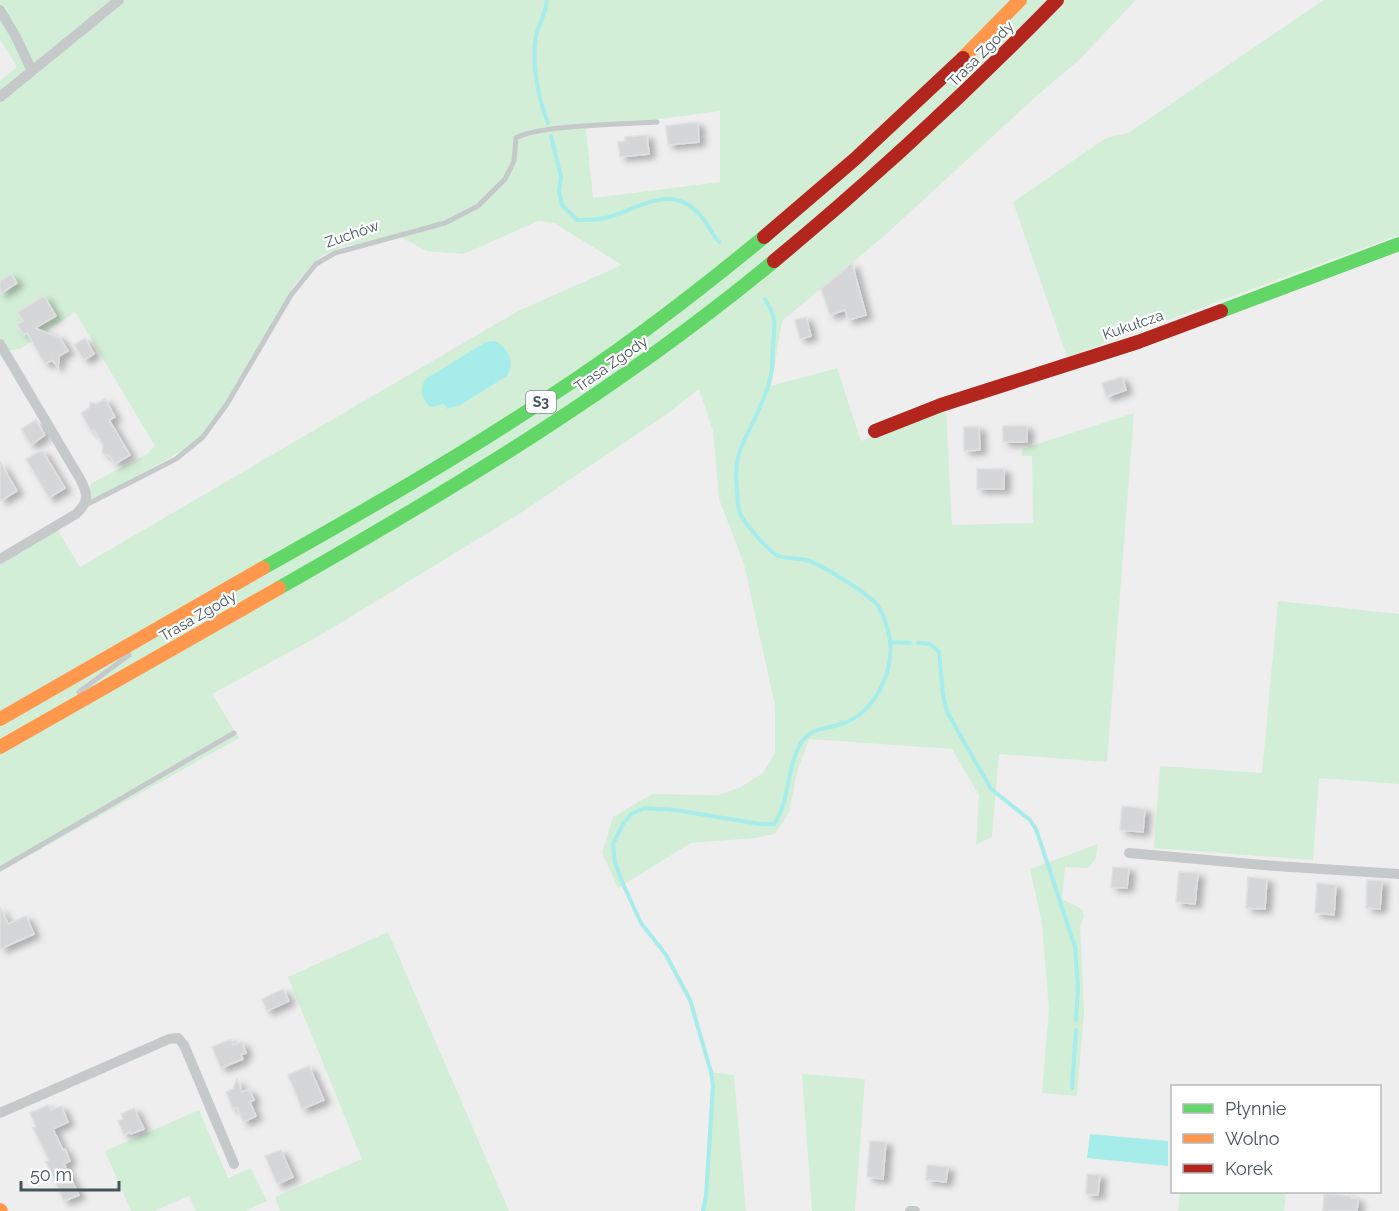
<svg xmlns="http://www.w3.org/2000/svg" width="1399" height="1211" font-family="Raleway,sans-serif">
	<style>
		.green { fill: #d2eed6; fill-rule: evenodd }
		.water { fill: #a6ecea }
		.lines { fill: none; stroke-linecap: round; stroke-linejoin: round }
		.stream { stroke: #a6ecea; stroke-width: 4 }
		.building { fill: #d5d6d7; stroke: #e0e0e1; stroke-width: 1.5; filter: url(#shadow) }
		.lane { stroke: #c5c9ca; stroke-width: 5 }
		.street { stroke: #c5c9ca; stroke-width: 10 }
		.fast { stroke: #63d668; stroke-width: 14 }
		.slow { stroke: #ff974d; stroke-width: 14 }
		.jam { stroke: #b3261e; stroke-width: 14 }
		.labels { text-anchor: middle; stroke-width: 4.5; stroke-linejoin: round; paint-order: stroke }
		.shield { fill: #fff; stroke: #7d898c; stroke-width: 1.5 }
		.shield-label { font-size: 14px; font-weight: bold; fill: #45565a }
		.street-label { font-size: 15px; fill: #45565a; stroke: #fff }
	</style>
	<defs>
		<filter id="shadow"><feDropShadow dx="6" dy="4" stdDeviation="3" flood-color="#0004"/></filter>
	</defs>
	<rect width="100%" height="100%" fill="#efeeee"/>
	<path class="green" d="M0,0H1136L1078,61L1032,100L882,238L782,321L771,386L837,368L861,441L946,409L952,525L1033,523L1032,456H1022V449L1134,413L1107,762L999,754L992,837L976,845L979,795L952,749L809,739L797,772L789,813L775,834L755,838L691,843L618,888L602,853L613,817L652,794L718,795L739,788L763,773L775,753V706L744,564L719,499L713,431L699,389L667,414L519,514L319,636L212,694L239,738L0,872V561L55,526L80,567L518,311L622,265L554,223L538,221L464,254L427,251L400,237L344,246L321,256L294,285L237,387L198,442L90,502V484L147,454L155,446L75,312L20,349L5,351L0,343V81L17,67L0,40ZM720,111V182L593,198L586,129Z
		M1324,0H1399V235L1067,357L1013,202L1106,138L1128,133Z
		M1278,601L1399,614V784L1319,778L1313,860L1154,848L1160,766L1262,773Z
		M1098,844L1096,858L1088,868L1065,867L1062,899L1082,909L1084,917L1080,926L1084,1013L1077,1096L1042,1093L1049,1010L1042,924L1030,869Z
		M388,932L509,1211H280L275,1197L362,1159L288,977Z
		M711,1072L734,1075L746,1211H703L706,1196L713,1086Z
		M802,1074L865,1079L855,1211H812Z
		M199,1110L228,1178L251,1168L267,1201L245,1211H196L189,1196L154,1211H131L105,1151Z
		M1180,1192H1286L1284,1211H1178Z"/>
	<path class="water" d="M495,341C509,348 515,363 507,376L460,405L447,409L444,404L431,407C421,400 418,387 427,378L486,342Z
		M1090,1134L1168,1141V1166L1087,1158Z"/>
	<g class="lines">
		<path class="stream" d="M547,0C546,13 539,23 536,36C531,64 538,97 548,123
			M551,136L561,177L559,190L562,205L577,220C586,220 596,220 605,218C635,211 669,183 697,212C706,220 711,233 719,242
			M890,642L910,643
			M918,643L930,644L939,652L943,694L947,712L991,789L1030,820L1036,829L1075,947L1078,987L1076,1020
			M1072,1088L1076,1030
			M703,1211L706,1196L713,1086L711,1072L690,1000L666,955L641,923L623,884L615,862L613,844L623,824L631,814L645,808L675,810L760,824H774C790,802 786,768 801,743C809,728 827,729 841,724C874,714 894,673 890,640C888,629 885,616 878,606C870,594 820,564 806,560C797,558 787,559 779,556C771,554 742,521 740,513C737,506 738,497 737,490C732,449 748,439 761,404C766,394 770,381 772,369C773,362 772,354 773,347C774,323 778,321 765,299"/>
	</g>
	<path class="building" d="M689,123H698L699,142L668,145L666,126Z
		M647,135L649,154L620,157L618,142L625,141V137Z
		M852,263L866,315L848,320L845,310L830,315L821,289Z
		M11,274L17,283L0,294V281Z
		M44,296L56,316L35,328L60,338L68,351L59,356L58,368L52,360L45,364L27,333L24,335L17,324L23,321L17,312Z
		M806,317L811,336L800,339L795,320Z
		M85,338L94,354L84,360L74,345Z
		M1122,377L1126,390L1106,397L1102,383Z
		M105,399L115,417L109,420L130,455L115,464L109,455L102,453L103,445L94,429L91,431L81,413L89,408L90,402L96,404Z
		M36,420L45,435L31,445L21,429Z
		M1003,426H1027V442H1003Z
		M964,427H979L980,450L964,451Z
		M42,450L65,488L49,498L26,459Z
		M0,462L17,491L0,501Z
		M977,469H1004V489H977Z
		M1122,806L1145,809L1143,832L1120,830Z
		M1113,867L1129,868L1127,888L1111,887Z
		M1179,872L1198,873L1195,904L1176,902Z
		M1248,877L1267,879L1265,909L1246,908Z
		M1367,880L1382,881L1380,909L1366,908Z
		M1317,883L1336,885L1334,915L1315,913Z
		M0,907L8,924L26,916L34,934L0,949Z
		M283,989L289,1001L267,1011L262,999Z
		M231,1039L233,1045L242,1042L246,1053L241,1055L243,1059L221,1068L212,1047Z
		M309,1066L324,1100L302,1109L288,1075Z
		M237,1079L242,1092L249,1089L254,1100L250,1102L256,1116L243,1122L237,1107L233,1109L226,1092L233,1089Z
		M48,1105L51,1110L61,1106L68,1122L53,1129L63,1150L65,1149L70,1161L64,1164L79,1195L64,1201L46,1162L49,1161L33,1128L36,1127L30,1113Z
		M134,1108L144,1129L131,1134L130,1132L124,1135L118,1121L123,1119L121,1114Z
		M870,1141L886,1142L883,1179L867,1177Z
		M281,1150L293,1177L277,1184L265,1156Z
		M927,1165L948,1167L946,1182L926,1180Z
		M1087,1174L1100,1175L1098,1195L1086,1194Z
		M1324,1194L1351,1196V1198L1358,1199L1357,1211H1323Z"/>
	<g class="lines">
		<path class="lane" d="M84,506L176,459L203,437L227,404L291,295L316,264L335,253L445,223L478,206L505,179L514,161L516,138C537,125 628,124 657,122
			M79,692L129,655
			M0,869L234,733"/>
		<path class="street" d="M0,10L16,37L32,71
			M0,97L119,0
			M0,344L79,477C88,493 90,501 76,514L0,559
			M1129,853L1276,866L1399,874
			M0,1113L169,1039L178,1038L184,1045L234,1164
			M910,1211H915"/>
		<path class="fast" d="M1221,311L1399,244
			M263,568C361,513 459,457 552,395C626,347 696,293 764,237
			M279,588C451,490 621,388 774,261"/>
		<path class="slow" d="M963,58L1020,0
			M0,719L263,568
			M0,747L279,588
			M0,1210L1,1211"/>
		<path class="jam" d="M764,237L855,159L963,58
			M774,261C873,179 967,92 1057,0
			M875,431L941,405L1138,342L1221,311"/>
	</g>
	<g class="labels">
		<rect class="shield" x="526" y="391" width="30" height="22" rx="4.5"/>
		<g class="shield-label">
			<text x="541" y="407">S3</text>
		</g>
		<g class="street-label">
			<text transform="translate(981 54) rotate(-45)" y="5">Trasa Zgody</text>
			<text transform="translate(352 234) rotate(-19)" y="5">Zuchów</text>
			<text transform="translate(1133 325) rotate(-19)" y="5">Kukułcza</text>
			<text transform="translate(611 364) rotate(-35)" y="5">Trasa Zgody</text>
			<text transform="translate(198 616) rotate(-30)" y="5">Trasa Zgody</text>
		</g>
	</g>
	<rect x="1171" y="1085" width="210" height="108" fill="#ffffff" stroke="#b5bbbd" stroke-width="1.5"/>
	<rect x="1183" y="1104" width="30" height="9" fill="#63d668" stroke="#b5bbbd" stroke-width="1.5"/>
	<text x="1225" y="1115" font-size="18" fill="#45565a">Płynnie</text>
	<rect x="1183" y="1134" width="30" height="9" fill="#ff974d" stroke="#b5bbbd" stroke-width="1.5"/>
	<text x="1225" y="1145" font-size="18" fill="#45565a">Wolno</text>
	<rect x="1183" y="1164" width="30" height="9" fill="#b3261e" stroke="#b5bbbd" stroke-width="1.5"/>
	<text x="1225" y="1175" font-size="18" fill="#45565a">Korek</text>
	<path d="M21 1181v9h98v-9" fill="none" stroke="#45565a" stroke-width="3"/>
	<text x="30" y="1181" font-size="18" fill="#45565a" stroke="#ffffff" stroke-width="4.5" paint-order="stroke">50 m</text>
</svg>
